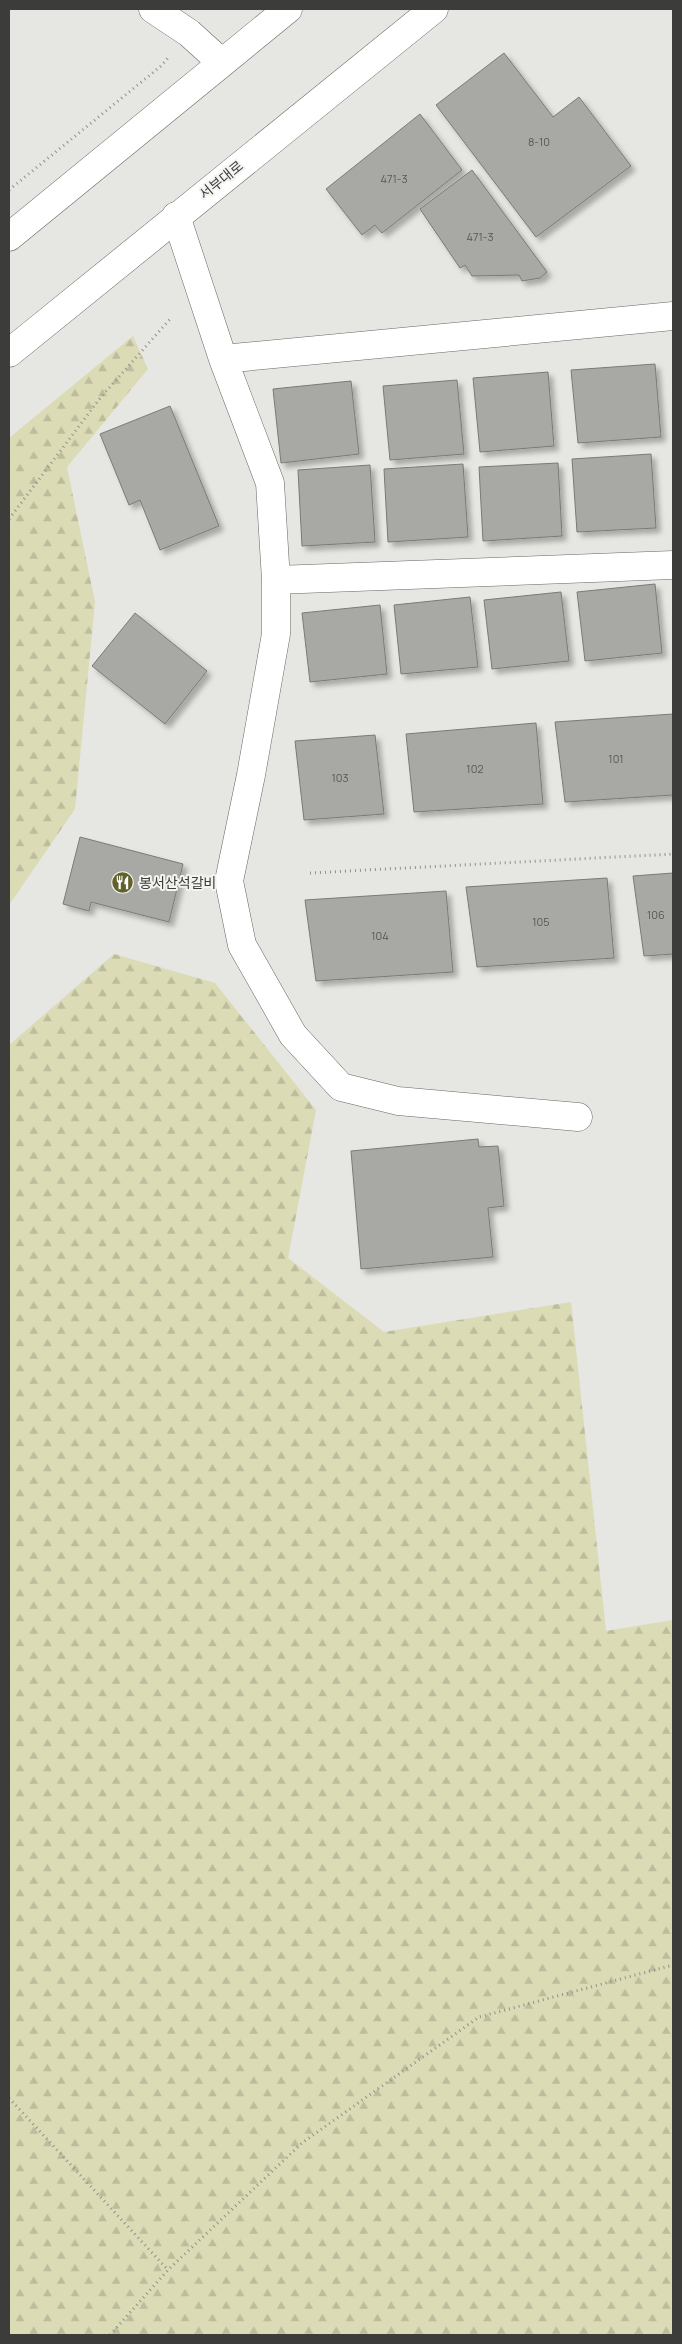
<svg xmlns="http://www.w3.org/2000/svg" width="682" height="2344" font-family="Manrope,'Noto Sans KR',sans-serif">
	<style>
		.forest { fill: url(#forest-firs) }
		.building { fill: #a8a8a5; stroke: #7a7a77; filter: url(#shadow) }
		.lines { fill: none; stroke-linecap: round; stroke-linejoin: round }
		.minor-casing { stroke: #676764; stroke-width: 29 }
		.major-casing { stroke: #676764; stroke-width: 29 }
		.path { stroke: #90908e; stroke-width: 3; stroke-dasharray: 1 4; stroke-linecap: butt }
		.minor { stroke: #fff; stroke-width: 28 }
		.major { stroke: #fff; stroke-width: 28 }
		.labels { text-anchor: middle; stroke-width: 4; stroke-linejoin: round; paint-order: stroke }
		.number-label { font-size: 11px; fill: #575756 }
		.street-label { font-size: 14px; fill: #3c3c3b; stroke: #f3f3f0 }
		.poi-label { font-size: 14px; fill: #3c3c3b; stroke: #f3f3f0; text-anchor: start }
	</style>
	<defs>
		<pattern id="forest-firs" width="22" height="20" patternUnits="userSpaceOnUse" patternTransform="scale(1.25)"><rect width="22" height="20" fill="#dbdbb6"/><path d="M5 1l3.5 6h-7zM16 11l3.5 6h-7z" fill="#bdbd9d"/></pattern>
		<filter id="shadow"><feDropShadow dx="4.5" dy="4.5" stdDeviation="2.5" flood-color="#0004"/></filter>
	</defs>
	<rect width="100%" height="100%" fill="#e6e6e2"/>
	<path class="forest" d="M133,336L148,369L67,467L95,602L75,809L9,905V438Z
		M114,954L215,983L316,1110L288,1258L384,1332L571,1302L606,1631L673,1620V2335H9V1045Z"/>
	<path class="building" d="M504,53L553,117L579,97L631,166L536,237L436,105Z
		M420,114L462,170L382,233L375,225L362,235L326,189Z
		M472,170L547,272L540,278L522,281L519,275L472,276L465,265L460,268L420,209Z
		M655,364L661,437L578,443L571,370Z
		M548,372L554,446L480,452L473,378Z
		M457,380L464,454L390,460L383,386Z
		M351,381L359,454L281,463L273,389Z
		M170,406L219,526L160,550L140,500L129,505L100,434Z
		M651,454L656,528L577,532L572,459Z
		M558,463L562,536L483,541L479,467Z
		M463,464L468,537L388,542L384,469Z
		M370,465L375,542L302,546L298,470Z
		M655,584L662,653L585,661L577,592Z
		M561,592L569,661L492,669L484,600Z
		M470,597L478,667L401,674L394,605Z
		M380,605L387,674L310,682L302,613Z
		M135,613L207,671L165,724L92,666Z
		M673,714V795L565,802L555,722Z
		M536,723L543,804L414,812L406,734Z
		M375,735L384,814L304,820L295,741Z
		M80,837L183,864L169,922L91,902L89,911L63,904Z
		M673,873V954L644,956L633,876Z
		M607,878L614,958L477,967L466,887Z
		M446,891L453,972L316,981L305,900Z
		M478,1139L479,1147L498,1146L504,1206L488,1208L493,1257L361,1269L351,1151Z"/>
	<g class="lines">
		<defs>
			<path id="minor" d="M153,9L189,33L221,62
				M176,216L223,359L270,483L276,580V634L251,775L229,881L242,945L293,1035L341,1087L398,1101L578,1117
				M223,359L673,316
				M276,580L673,565"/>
			<path id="major" d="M9,237L288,9
				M9,353L434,9"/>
		</defs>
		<use href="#minor" class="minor-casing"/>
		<use href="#major" class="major-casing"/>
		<path class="path" d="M9,190L161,66L168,58
			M9,519L101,397L171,318
			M310,873L673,854
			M9,2098L168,2270
			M110,2335L168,2270L302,2143L479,2017L673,1965"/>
		<use href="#minor" class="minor"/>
		<use href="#major" class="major"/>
	</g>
	<defs>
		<symbol id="restaurant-disc" viewBox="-11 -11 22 22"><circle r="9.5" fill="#62612e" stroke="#f3f3f0"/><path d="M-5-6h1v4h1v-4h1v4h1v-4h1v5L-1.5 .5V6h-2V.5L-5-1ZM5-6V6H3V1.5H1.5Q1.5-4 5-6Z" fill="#fff"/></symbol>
	</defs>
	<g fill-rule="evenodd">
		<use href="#restaurant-disc" x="110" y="870" width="25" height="25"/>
	</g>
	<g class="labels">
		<g class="number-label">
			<text x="539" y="146">8-10</text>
			<text x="394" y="183">471-3</text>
			<text x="480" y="241">471-3</text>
			<text x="616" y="763">101</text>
			<text x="475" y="773">102</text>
			<text x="340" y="782">103</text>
			<text x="656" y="919">106</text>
			<text x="541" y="926">105</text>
			<text x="380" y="940">104</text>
		</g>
		<g class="street-label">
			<text transform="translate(221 180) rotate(-39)" y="5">서부대로</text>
		</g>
		<g class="poi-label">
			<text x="139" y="888">봉서산석갈비</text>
		</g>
	</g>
	<rect width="682" height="2344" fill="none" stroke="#3c3c3b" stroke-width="20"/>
</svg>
